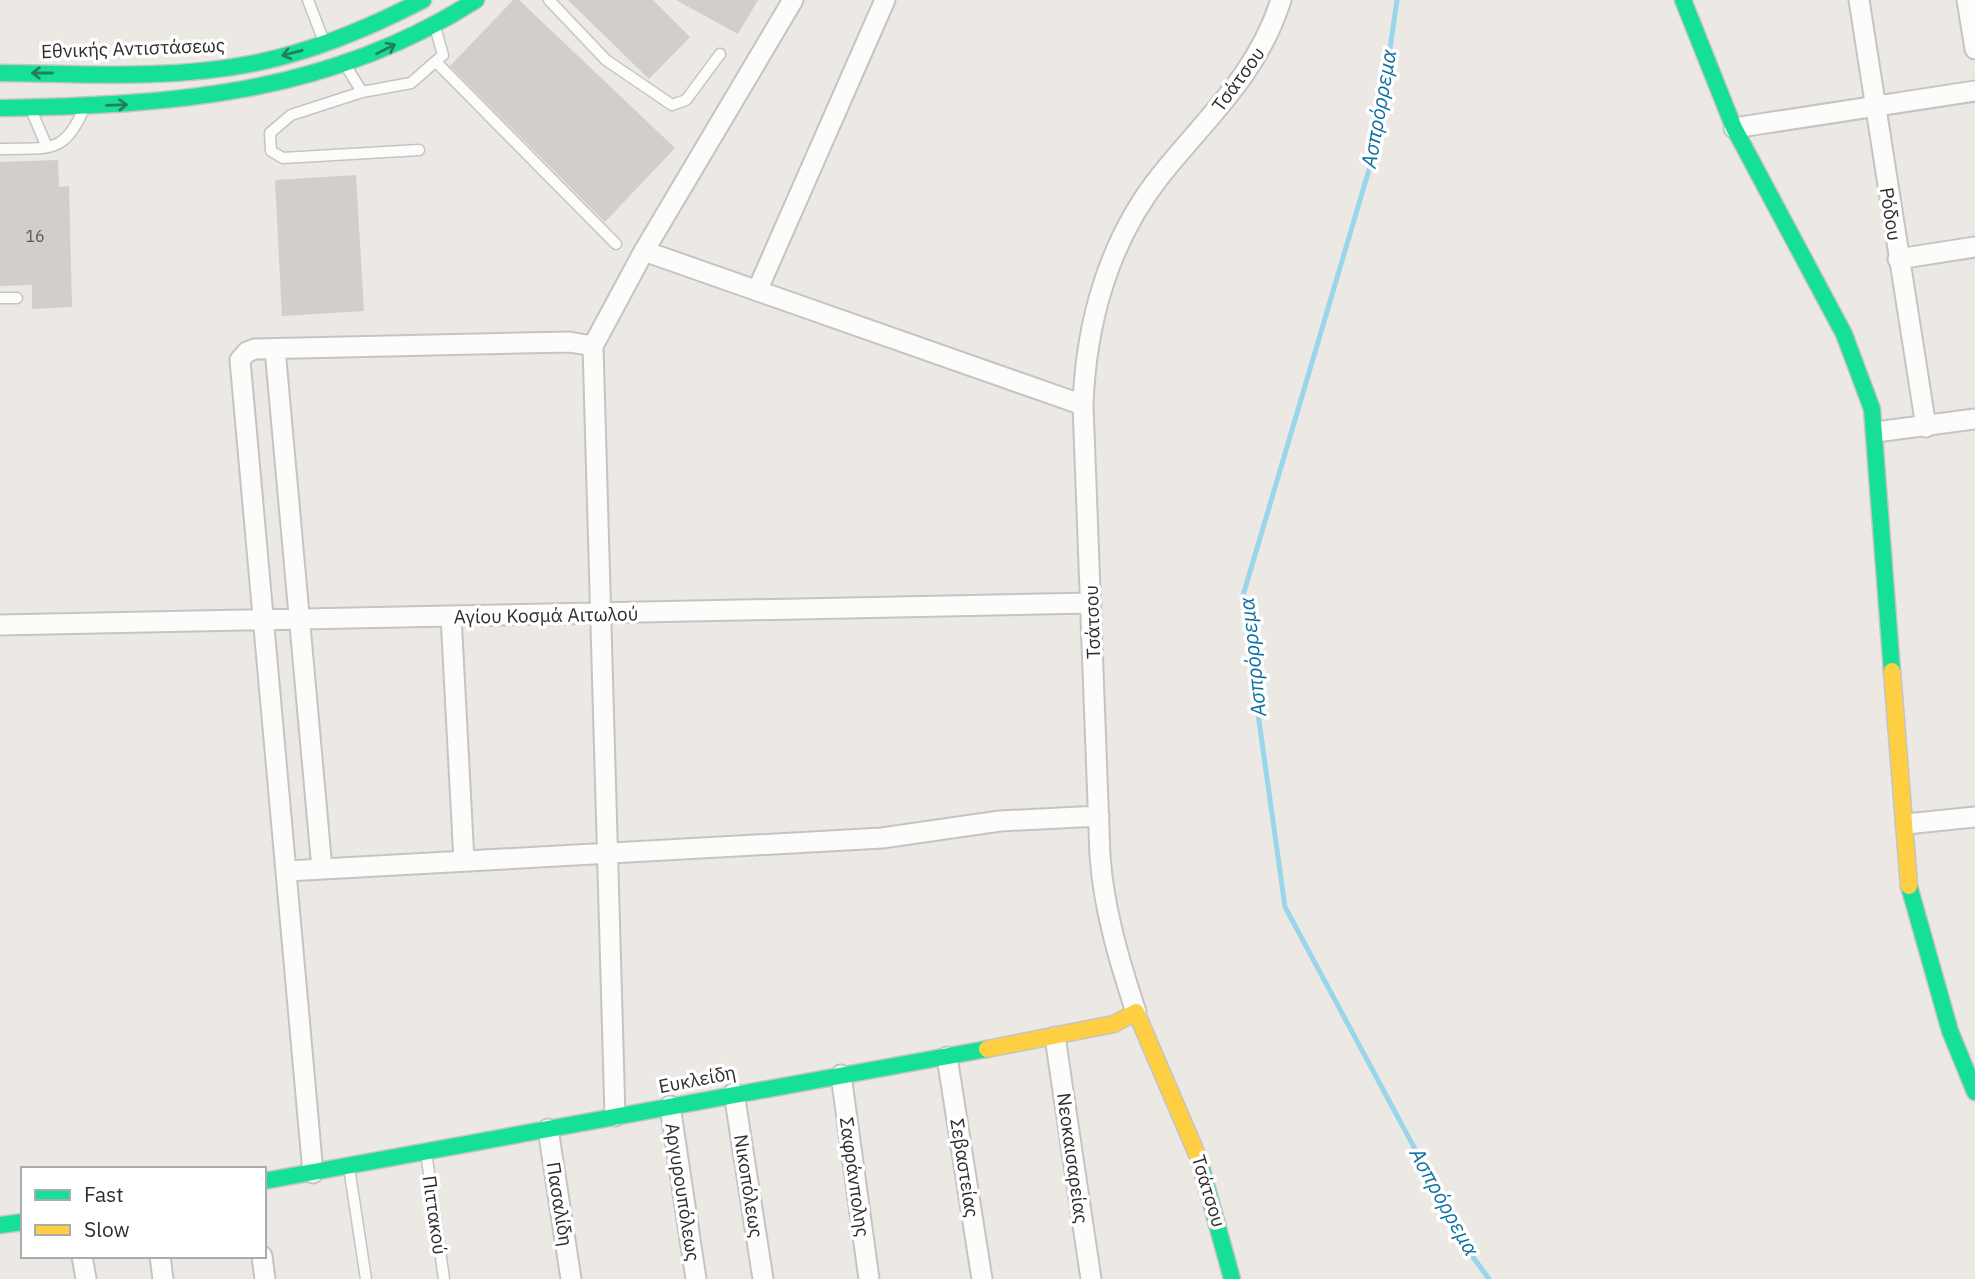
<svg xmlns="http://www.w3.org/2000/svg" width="1975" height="1279" font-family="'IBM Plex Sans',sans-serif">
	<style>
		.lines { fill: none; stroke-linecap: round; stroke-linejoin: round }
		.stream { stroke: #99d6ec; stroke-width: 5 }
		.building { fill: #d1cecb }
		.lane-casing { stroke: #c5c4c5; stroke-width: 13 }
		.street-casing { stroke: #c5c4c5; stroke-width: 23 }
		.fast-casing { stroke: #c5c4c5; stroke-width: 19 }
		.slow-casing { stroke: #c5c4c5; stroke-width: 19 }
		.lane { stroke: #fcfcfb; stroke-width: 10 }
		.street { stroke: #fcfcfb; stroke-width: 19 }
		.fast { stroke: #16e098; stroke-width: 16 }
		.slow { stroke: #ffcf43; stroke-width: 16 }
		.oneway { stroke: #237e5e }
		.labels { text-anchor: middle; stroke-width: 7; stroke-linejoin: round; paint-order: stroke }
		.number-label { font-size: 16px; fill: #585857 }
		.street-label { font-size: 19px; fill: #2e2e2e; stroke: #fff }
		.water-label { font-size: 21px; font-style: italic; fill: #0d6fa3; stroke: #fff }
	</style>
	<rect width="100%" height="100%" fill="#ece8e4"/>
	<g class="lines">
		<path class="stream" d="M1397,0L1376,146L1242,599L1285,907L1473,1257L1489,1279"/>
	</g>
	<path class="building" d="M513,0H519L675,148L605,222L450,66Z
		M568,0H653L690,37L649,79Z
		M676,0H758L738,34Z
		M58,160L59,187L69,186L72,307L32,309V285L0,286V162Z
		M356,175L364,311L282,316L275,180Z"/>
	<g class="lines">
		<defs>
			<path id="lane" d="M308,0L324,42
				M549,0L606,60L672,105L686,100L720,54
				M437,63L616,244
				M346,66L362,92L411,83L443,55L435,27
				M362,92L291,115L270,133L271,151L283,158L419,150
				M32,112L47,147
				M0,149C46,147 64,157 84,108
				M0,298H17
				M426,1152L444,1279
				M349,1167L366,1279"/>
			<path id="street" d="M1859,0L1926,427
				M1967,0L1975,49
				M1734,128L1975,91
				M644,251L1083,405
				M1898,259L1975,247
				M757,291L885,0
				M275,349L322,869
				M1876,432L1975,419
				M451,616L464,861
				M0,625L1091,603
				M1906,824L1975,817
				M287,871L882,838L1000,821L1099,816
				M1136,1012C1119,960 1104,910 1100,856L1083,405C1086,322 1109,240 1161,175C1208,116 1257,75 1281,0
				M1055,1037L1091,1279
				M947,1057L982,1279
				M841,1075L869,1279
				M734,1093L763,1279
				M670,1106L696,1279
				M615,1116L593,346L644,251L793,0
				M548,1129L571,1279
				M313,1173L240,360L247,352L255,349L569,342L593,346
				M82,1256L86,1279
				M160,1256L163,1279
				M262,1256L265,1279"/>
			<path id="fast" d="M1683,0L1734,128L1844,334L1872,409L1892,671
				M0,73C86,74 175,80 260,62C317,50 371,27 423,0
				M0,108C171,105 328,95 476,0
				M1909,886L1950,1031L1975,1092
				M1199,1159L1232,1279
				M264,1181L987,1049
				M0,1225L23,1222"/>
			<path id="slow" d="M1892,671L1909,886
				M987,1049L1114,1024L1136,1012L1199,1159"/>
		</defs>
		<use href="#lane" class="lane-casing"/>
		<use href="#street" class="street-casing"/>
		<use href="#fast" class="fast-casing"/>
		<use href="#slow" class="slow-casing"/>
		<use href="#lane" class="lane"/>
		<use href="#street" class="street"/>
		<use href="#fast" class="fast"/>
		<use href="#slow" class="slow"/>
	</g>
	<defs><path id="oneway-shaft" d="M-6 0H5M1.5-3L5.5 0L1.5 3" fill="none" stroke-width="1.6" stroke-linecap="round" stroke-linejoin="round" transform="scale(1.75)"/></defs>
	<g class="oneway">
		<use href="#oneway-shaft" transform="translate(386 49) rotate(-27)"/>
		<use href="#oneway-shaft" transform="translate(292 53) rotate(165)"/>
		<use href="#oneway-shaft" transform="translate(42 73) rotate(180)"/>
		<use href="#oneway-shaft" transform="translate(117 105) rotate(-2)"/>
	</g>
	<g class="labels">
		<g class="number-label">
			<text x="35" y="242">16</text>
		</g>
		<g class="street-label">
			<text transform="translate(133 48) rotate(-2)" y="7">Εθνικής Αντιστάσεως</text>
			<text transform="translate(1238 79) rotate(-54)" y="7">Τσάτσου</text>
			<text transform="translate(1891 214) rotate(81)" y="7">Ρόδου</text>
			<text transform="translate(546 615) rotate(-1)" y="7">Αγίου Κοσμά Αιτωλού</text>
			<text transform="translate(1092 622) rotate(-92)" y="7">Τσάτσου</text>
			<text transform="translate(697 1079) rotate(-11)" y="7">Ευκλείδη</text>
			<text transform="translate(1073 1158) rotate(82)" y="7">Νεοκαισαρείας</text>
			<text transform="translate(965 1168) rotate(81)" y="7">Σεβαστείας</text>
			<text transform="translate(855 1177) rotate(82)" y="7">Σαφράνπολης</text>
			<text transform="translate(749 1186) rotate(81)" y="7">Νικοπόλεως</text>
			<text transform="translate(1209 1191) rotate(73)" y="7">Τσάτσου</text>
			<text transform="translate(683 1192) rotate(81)" y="7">Αργυρουπόλεως</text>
			<text transform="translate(560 1204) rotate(81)" y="7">Πασαλίδη</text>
			<text transform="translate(435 1215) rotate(82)" y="7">Πιττακού</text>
		</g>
		<g class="water-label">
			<text transform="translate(1379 109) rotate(-80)" y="7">Ασπρόρρεμα</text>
			<text transform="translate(1253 657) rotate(-96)" y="7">Ασπρόρρεμα</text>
			<text transform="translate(1444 1202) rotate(61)" y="7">Ασπρόρρεμα</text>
		</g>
	</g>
	<rect x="21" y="1167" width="245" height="91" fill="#ffffff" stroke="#ababab" stroke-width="2"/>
	<rect x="35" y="1190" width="35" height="10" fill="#16e098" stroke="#ababab" stroke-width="2"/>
	<text x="84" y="1202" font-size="21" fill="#2e2e2e">Fast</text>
	<rect x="35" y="1225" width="35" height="10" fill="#ffcf43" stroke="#ababab" stroke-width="2"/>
	<text x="84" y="1237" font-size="21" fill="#2e2e2e">Slow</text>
</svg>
